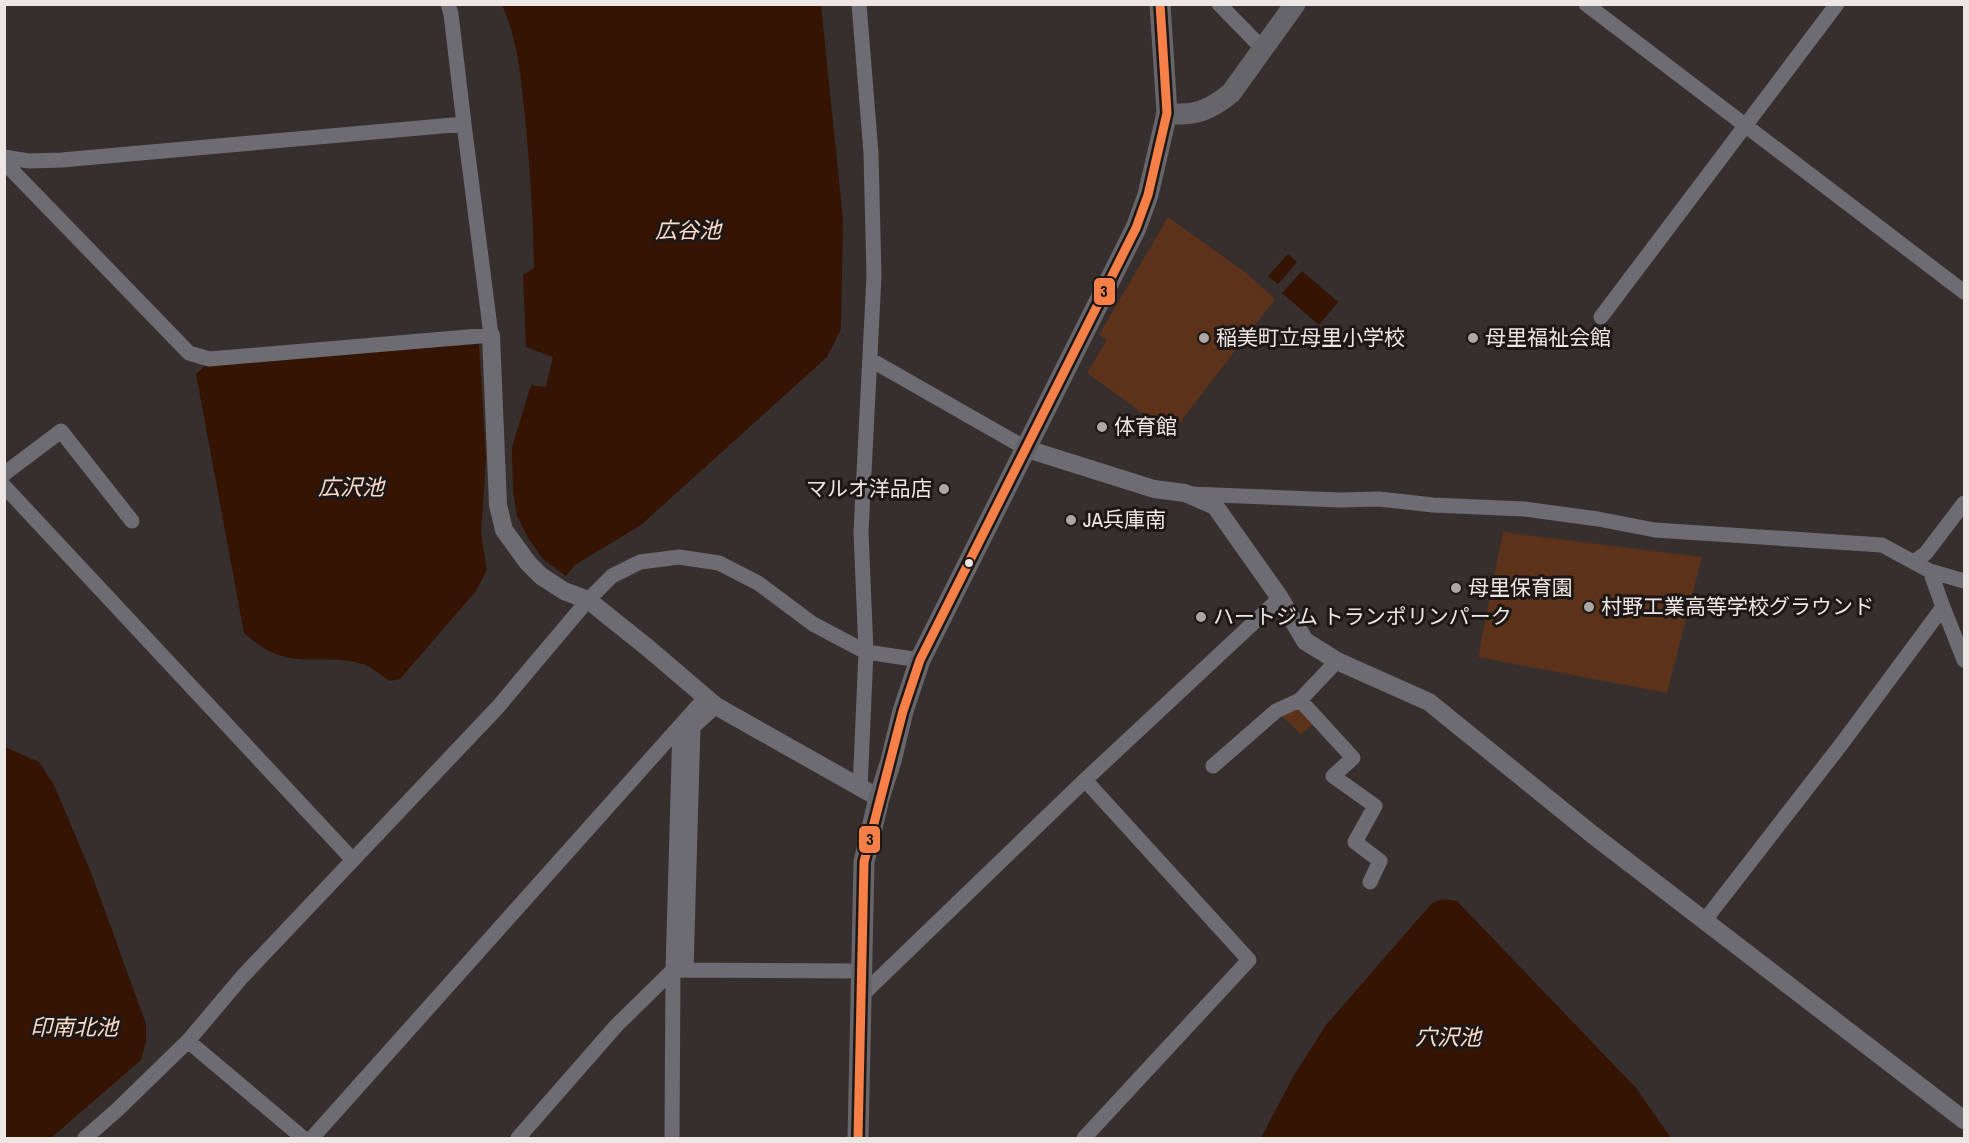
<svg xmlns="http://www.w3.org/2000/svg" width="1969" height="1143" font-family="'Archivo Narrow','Noto Sans JP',sans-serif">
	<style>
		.green { fill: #5d321a }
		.water { fill: #351404 }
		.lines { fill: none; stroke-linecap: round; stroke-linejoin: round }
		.minor { stroke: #6c6c72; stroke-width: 15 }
		.tertiary { stroke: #6c6c72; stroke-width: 18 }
		.secondary { stroke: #666569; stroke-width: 21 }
		.bus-1-casing { stroke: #1d1815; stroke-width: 14 }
		.bus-1 { stroke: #f78048; stroke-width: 9 }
		.poi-dot { fill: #aea6a3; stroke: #1d1815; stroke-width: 2 }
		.bus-dot { fill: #eee6e2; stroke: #1d1815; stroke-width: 2 }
		.labels { text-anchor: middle; stroke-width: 6; stroke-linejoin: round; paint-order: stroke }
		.poi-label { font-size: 21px; fill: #eee6e2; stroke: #1d1815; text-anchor: start }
		.water-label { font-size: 22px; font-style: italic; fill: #fedccb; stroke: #1d1815 }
		.line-badge { stroke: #1d1815; stroke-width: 2 }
		.pale-badge-label { font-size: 16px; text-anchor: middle; font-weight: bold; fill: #111 }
	</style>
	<rect width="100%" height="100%" fill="#362f2d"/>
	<path class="green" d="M1168,217L1246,273L1275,299L1171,434L1087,373L1107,340L1099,335Z
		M1503,532L1702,557L1667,693L1478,657Z
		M1300,700L1318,721L1301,734L1276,711Z"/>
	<path class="water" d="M502,5H821L843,220L841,329L827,357L641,525L575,565L566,576L543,559L528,538L517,516L513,491L512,447L531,385L546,387L553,357L526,347L523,275L534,268C533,216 530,168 525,117C521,78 518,41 502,5Z
		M1288,254L1297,262L1278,284L1268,276Z
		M1302,271L1338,302L1319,325L1282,293Z
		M479,344L486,459L481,533L487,570L476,591L400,679L390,681C382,676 372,667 363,664C312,651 291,675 244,633L196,374L207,364Z
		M5,747L39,762L54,785L92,875L146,1024V1042L141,1060L51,1138H5Z
		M1443,899L1457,901L1636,1088L1671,1138H1261L1293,1077L1326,1025L1432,903Z"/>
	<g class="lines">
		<path class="minor" d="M859,4L871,153L874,276L861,532L866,652L860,789
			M1219,4L1263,49
			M1586,4L1964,292
			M4,157L29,161L62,160L464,124L451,14L448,4
			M4,162L189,353L209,359L491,335L464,124
			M1601,317L1837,4
			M871,360L1027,449
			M4,474L61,431L132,521
			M4,486L353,860
			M1191,494L1340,500L1379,499L1433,505L1524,509L1598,519L1655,530L1882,545L1930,571L1964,581
			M1914,562L1926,553L1964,503
			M1943,607L1964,660
			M1300,700L1353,758L1333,776L1375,806L1355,842L1380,861L1370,882
			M1213,766L1276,711L1300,700L1337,661
			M1705,920L1843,742L1943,607L1930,571
			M686,970L693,727L716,706
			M862,995L1085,780L1280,598
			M188,1041L303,1138
			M85,1138L117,1110L188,1041L242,977L497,708L588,600L612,576L640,562L679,557L719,563L758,583L813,624L866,652L920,660
			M312,1138L705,698
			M518,1138L616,1026L673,970L862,971
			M672,1138L673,970L680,726
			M1084,1138L1249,960L1085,780"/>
		<path class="tertiary" d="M491,335L498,505L504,530L528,563L541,576L564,591L588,600L648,648L716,706L879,798
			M1027,449L1154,489L1185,493L1215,506L1280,598L1305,641L1337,661L1429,702L1593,835L1964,1120"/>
		<path class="secondary" d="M1167,113C1194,117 1210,110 1231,93L1295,4
			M858,1138L864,862L879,798L891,761L903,711L920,660L1136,228L1148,195L1167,113L1160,4"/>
		<defs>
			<path id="bus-1" d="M858,1138L864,862L903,711L920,660L1136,228L1148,195L1167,113L1160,4"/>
		</defs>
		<use href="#bus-1" class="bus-1-casing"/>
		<use href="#bus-1" class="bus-1"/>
	</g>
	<g class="poi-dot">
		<circle cx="1204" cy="338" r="6"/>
		<circle cx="1473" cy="338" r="6"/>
		<circle cx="1102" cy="427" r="6"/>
		<circle cx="944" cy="489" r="6"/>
		<circle cx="1071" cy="520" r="6"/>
		<circle cx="1456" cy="588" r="6"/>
		<circle cx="1589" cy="607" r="6"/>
		<circle cx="1201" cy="617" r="6"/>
	</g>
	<circle class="bus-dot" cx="969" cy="563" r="5"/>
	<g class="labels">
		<g class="poi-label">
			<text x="1216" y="345">稲美町立母里小学校</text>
			<text x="1485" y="345">母里福祉会館</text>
			<text x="1114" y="434">体育館</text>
			<text x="932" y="496" text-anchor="end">マルオ洋品店</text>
			<text x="1083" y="527">JA兵庫南</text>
			<text x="1468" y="595">母里保育園</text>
			<text x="1601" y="614">村野工業高等学校グラウンド</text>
			<text x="1213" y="624">ハートジム トランポリンパーク</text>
		</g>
		<g class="water-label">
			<text x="688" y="238">広谷池</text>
			<text x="351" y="495">広沢池</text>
			<text x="74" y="1035">印南北池</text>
			<text x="1448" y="1045">穴沢池</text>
		</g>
	</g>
	<g class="line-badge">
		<rect x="1093" y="277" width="23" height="29" rx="6" fill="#f78048"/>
		<rect x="858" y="825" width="23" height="29" rx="6" fill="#f78048"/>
	</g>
	<g class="pale-badge-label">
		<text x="1104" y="297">3</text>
		<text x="870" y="845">3</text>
	</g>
	<rect width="1969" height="1143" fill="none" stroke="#eee6e2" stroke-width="12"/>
</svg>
